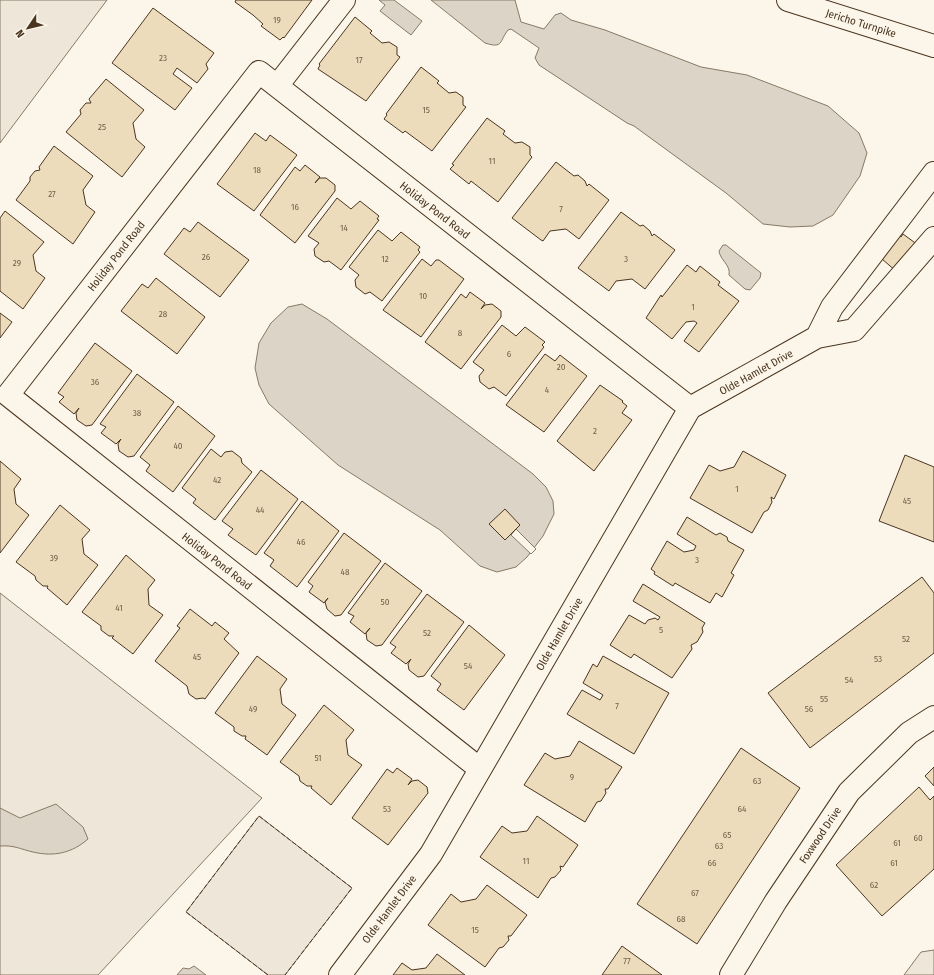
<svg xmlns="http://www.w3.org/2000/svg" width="934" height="975" font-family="'Fira Sans Condensed',sans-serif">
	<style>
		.green { fill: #ede6d9; stroke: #887966 }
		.water { fill: #dcd4c6; stroke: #887966 }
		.pier { fill: #fbf6e9; stroke: #887966 }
		.building { fill: #ecdcbc; stroke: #4a3520 }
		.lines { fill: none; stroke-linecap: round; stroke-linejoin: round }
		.minor-casing { stroke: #4a3520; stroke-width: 24 }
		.major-casing { stroke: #4a3520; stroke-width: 24 }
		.minor { stroke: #fbf6e9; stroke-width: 22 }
		.major { stroke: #fbf6e9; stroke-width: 22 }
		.fence { stroke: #4a3520; stroke-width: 1; stroke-dasharray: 5 2; stroke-linecap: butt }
		.labels { text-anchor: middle; stroke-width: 3; stroke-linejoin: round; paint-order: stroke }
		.number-label { font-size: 9px; fill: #725f47 }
		.street-label { font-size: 11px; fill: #4a3520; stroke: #fbf6e9 }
	</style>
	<rect width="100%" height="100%" fill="#fbf6e9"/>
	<path class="green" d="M0,0H107L0,143Z
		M0,593L262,798L98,975H0Z
		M259,816L352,888L285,975H268L186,912Z
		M934,950V975H904L921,952Z"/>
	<path class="water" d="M379,0H394L422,21L411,35L380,11L385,5Z
		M431,0H515L521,22L544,29L555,15L561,13L571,20L605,30L701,67L747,75L828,106L859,133L867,153L860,176L833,215L813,226L790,227L763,224L726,193L634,126L627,123L539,65L535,58L539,48L511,29L508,30C499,41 504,49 485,43Z
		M723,245H726L761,273L760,278L750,290L745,289L729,275C731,265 720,260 719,251Z
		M302,304L327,319L533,474L546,487L553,501L554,514L543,536L527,557L516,567L497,572L480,566L440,530L338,465L269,404L259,385L255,368L259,343L271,323L288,307Z
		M56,804L83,827L88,839C72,853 54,857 33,852C20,849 14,845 0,846V808L20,818Z
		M194,966L206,975H177L183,968L189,969Z"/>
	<path class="pier" d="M516,529L536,549L531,554L511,535Z"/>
	<path class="building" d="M236,0H312L284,38L283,37L280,40L261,26L263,24L253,15L235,2Z
		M153,8L214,53L206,64L208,69L197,83L177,68L173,74L192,88L175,110L112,63Z
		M355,17L372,31L370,33L382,43L389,42L397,47V55L400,57L366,101L318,69L320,65L319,64Z
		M421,67L439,81L437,83L449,93L456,92L463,97V105L466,107L432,151L405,131L403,133L384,119L387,115L386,114Z
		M106,79L144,110L133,123L136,139L145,147L122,177L66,132L81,114L80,110L86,103H91L89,99Z
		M487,118L505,131L503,134L515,143L522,142L530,147V155L532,157L498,202L471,181L469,184L450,169L454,165L452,164Z
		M255,133L266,141L270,135L297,155L254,211L217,184Z
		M54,146L93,176L83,190L86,205L95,212L73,244L16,200L30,181V177L35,171L40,170L39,167Z
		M556,162L574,176L578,175L585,181L587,186L589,184L609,200L579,239L566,229L550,231L543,241L541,240L512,218Z
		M305,165L320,177L315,183L319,178H326L335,185V191L295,243L260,215L295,167L300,171Z
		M337,198L351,209L360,201L379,216L377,219L379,220L341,270L329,261L324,262L315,256L314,249L319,243L308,236Z
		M5,211L44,242L33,255L36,271L45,278L23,309L0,291V218Z
		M621,212L640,226L643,225L650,231L652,236L654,234L675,250L645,289L632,279L616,281L609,291L578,268Z
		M198,222L249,260L220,297L164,254L184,228L190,232Z
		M887,226L901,237L903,234L918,245L897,272L882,259Z
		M378,230L392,241L401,232L420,247L418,250L420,252L382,301L370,292L365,294L356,287L355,280L359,275L349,267Z
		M422,259L431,266L436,260H439L464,279L421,337L383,310Z
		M687,265L696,272L700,266L720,282L718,285L739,301L699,352L684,341L697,323L694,321L686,322L672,339L646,318L661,295L662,297Z
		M156,278L205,317L177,354L121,311L142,284L148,288Z
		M470,292L485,303L481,309L485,305L492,304L501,311V317L461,369L425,342L461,294L466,298Z
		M0,313L12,322L0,338Z
		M502,325L516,336L525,327L545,342L542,345L544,347L506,396L494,387L489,389L480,382L479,376L484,370L473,362Z
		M95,343L132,371L92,425L86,426L77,420L76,413L79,408L74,414L59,402L64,397L58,393Z
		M545,354L555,361L560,355L587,376L544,432L506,405Z
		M137,374L174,402L134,456L128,457L119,451L118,444L121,439L116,444L101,433L106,427L100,424Z
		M600,385L623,401L622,402L627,406L622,413L632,420L594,471L557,441Z
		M178,406L215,436L173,492L146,471L150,465L140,457Z
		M211,449L221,457L225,452L232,451L241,458L242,463L252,472L215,520L193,503L196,499L182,488Z
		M743,451L786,475L774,499L771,497L772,502L768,510L764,512L752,533L690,498L709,465L720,471L734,467Z
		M905,455L934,467V542L879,521Z
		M0,461L21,479L14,489L16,504L29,515L0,553Z
		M261,470L298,499L256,555L228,535L233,529L222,521Z
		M302,501L339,531L297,587L270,566L274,560L264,553Z
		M60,505L90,530L82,539L84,554L98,565L67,605L47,588L48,586H43L36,580L35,576L16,562Z
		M505,509L520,525L505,540L489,524Z
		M687,517L716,535L720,533L727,537L728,541L744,550L731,573L734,575L722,597L716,593L710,603L675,583L673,586L654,574L655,572L651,569L667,541L684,552L694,550L696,546L677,534Z
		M344,533L381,561L341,615L335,616L327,609L325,602L328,598L324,603L309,592L313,586L308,582Z
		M126,555L155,580L148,589L149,605L163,615L133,654L112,638L114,636H109L101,630V626L82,612Z
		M385,563L422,591L382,645L376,646L367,640L366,633L370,628L365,634L350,622L354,616L348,613Z
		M922,577L934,593V653L810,748L768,693Z
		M643,584L705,623L702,628L703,632L697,642L691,645L692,649L672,678L634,654L631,658L610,645L629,615L645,624L648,620L655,618L658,620L660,617L633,601Z
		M427,594L464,622L424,676L418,677L409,670L408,664L411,659L406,664L391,653L396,647L390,643Z
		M190,609L212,626L215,622L229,633L224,639L239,653L205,699L203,698L196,699L189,694L187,686L155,661L180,628L177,626Z
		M469,625L505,655L464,710L437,690L441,684L431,676Z
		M257,656L287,679L280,689L282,704L296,715L267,755L245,739L246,736H242L234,731V727L215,713Z
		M603,656L669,693L634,754L567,714L582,690L600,700L603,695L583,683L593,664L597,667Z
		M324,705L354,730L346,740L348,755L362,765L331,805L311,788L312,786H307L300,781L299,776L280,762Z
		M579,741L622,767L608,789H605L606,793L601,801L597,802L585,822L524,785L545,753L555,759L570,756Z
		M741,748L800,788L697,944L637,904Z
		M934,767V786L925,776Z
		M397,768L412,779L408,785L412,781L418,780L427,787L428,793L388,845L352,818L387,769L393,773Z
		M919,787L930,800L934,796V869L882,916L836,865Z
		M537,816L578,845L563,867L560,866L561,870L555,877L551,878L538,898L480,857L502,826L512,833L527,831Z
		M487,885L527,915L511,936H508L509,940L503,947L499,948L485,967L428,925L451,894L461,902L476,899Z
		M622,946L662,975H602Z
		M437,954L465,975H393L402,963L412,970L426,968Z"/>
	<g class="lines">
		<defs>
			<path id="minor" d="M277,86L344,0
				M817,337L832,307L934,173
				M480,769L8,395L259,72L690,408
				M340,975L431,854L690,408L817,337L854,330L934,238
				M731,975L776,901L849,792L909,733L934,717"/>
			<path id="major" d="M788,0L934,46"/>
		</defs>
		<use href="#minor" class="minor-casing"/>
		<use href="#major" class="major-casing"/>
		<use href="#minor" class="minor"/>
		<use href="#major" class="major"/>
		<path class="fence" d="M268,975L186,912L259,816L352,888L285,975"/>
	</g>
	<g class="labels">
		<g class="number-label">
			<text x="277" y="23">19</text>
			<text x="163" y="61">23</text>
			<text x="359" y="63">17</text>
			<text x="426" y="113">15</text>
			<text x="102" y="130">25</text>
			<text x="492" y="164">11</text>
			<text x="257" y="173">18</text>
			<text x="52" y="197">27</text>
			<text x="295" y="210">16</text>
			<text x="561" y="212">7</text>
			<text x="344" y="231">14</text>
			<text x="206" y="260">26</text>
			<text x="385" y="262">12</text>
			<text x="626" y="262">3</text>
			<text x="17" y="266">29</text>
			<text x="423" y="299">10</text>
			<text x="693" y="310">1</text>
			<text x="163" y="317">28</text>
			<text x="460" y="336">8</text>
			<text x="509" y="357">6</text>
			<text x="561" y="370">20</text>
			<text x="95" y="385">36</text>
			<text x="547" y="393">4</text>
			<text x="137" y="416">38</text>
			<text x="595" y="434">2</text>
			<text x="178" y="449">40</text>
			<text x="217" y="483">42</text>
			<text x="737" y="492">1</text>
			<text x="907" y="504">45</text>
			<text x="260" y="513">44</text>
			<text x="301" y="545">46</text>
			<text x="54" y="561">39</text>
			<text x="697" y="563">3</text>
			<text x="345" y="575">48</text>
			<text x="385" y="605">50</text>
			<text x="119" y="611">41</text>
			<text x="661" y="633">5</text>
			<text x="427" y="636">52</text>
			<text x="906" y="642">52</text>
			<text x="197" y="660">45</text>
			<text x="878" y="662">53</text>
			<text x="468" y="669">54</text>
			<text x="849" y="683">54</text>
			<text x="824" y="702">55</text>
			<text x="617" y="709">7</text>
			<text x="253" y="712">49</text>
			<text x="809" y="712">56</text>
			<text x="318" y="761">51</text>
			<text x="572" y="780">9</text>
			<text x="757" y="784">63</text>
			<text x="387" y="812">53</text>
			<text x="742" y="812">64</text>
			<text x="727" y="838">65</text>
			<text x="918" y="841">60</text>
			<text x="897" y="846">61</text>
			<text x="719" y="849">63</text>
			<text x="526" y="864">11</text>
			<text x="712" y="866">66</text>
			<text x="894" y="866">61</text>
			<text x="874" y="888">62</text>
			<text x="695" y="896">67</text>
			<text x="681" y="922">68</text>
			<text x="475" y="933">15</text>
			<text x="627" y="964">77</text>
		</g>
		<g class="street-label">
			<text transform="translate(861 23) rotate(17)" y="4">Jericho Turnpike</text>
			<text transform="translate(435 210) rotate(38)" y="4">Holiday Pond Road</text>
			<text transform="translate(116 256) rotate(-52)" y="4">Holiday Pond Road</text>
			<text transform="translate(756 372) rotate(-29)" y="4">Olde Hamlet Drive</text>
			<text transform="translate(217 561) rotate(38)" y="4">Holiday Pond Road</text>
			<text transform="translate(559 634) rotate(-60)" y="4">Olde Hamlet Drive</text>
			<text transform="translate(820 835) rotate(-56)" y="4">Foxwood Drive</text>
			<text transform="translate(389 909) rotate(-53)" y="4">Olde Hamlet Drive</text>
		</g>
	</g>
	<g transform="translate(28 28) rotate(235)" stroke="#fbf6e9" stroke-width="3" paint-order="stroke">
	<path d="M0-3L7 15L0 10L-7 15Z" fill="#4a3520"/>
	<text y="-6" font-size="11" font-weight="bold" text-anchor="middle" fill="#4a3520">N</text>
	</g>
</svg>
